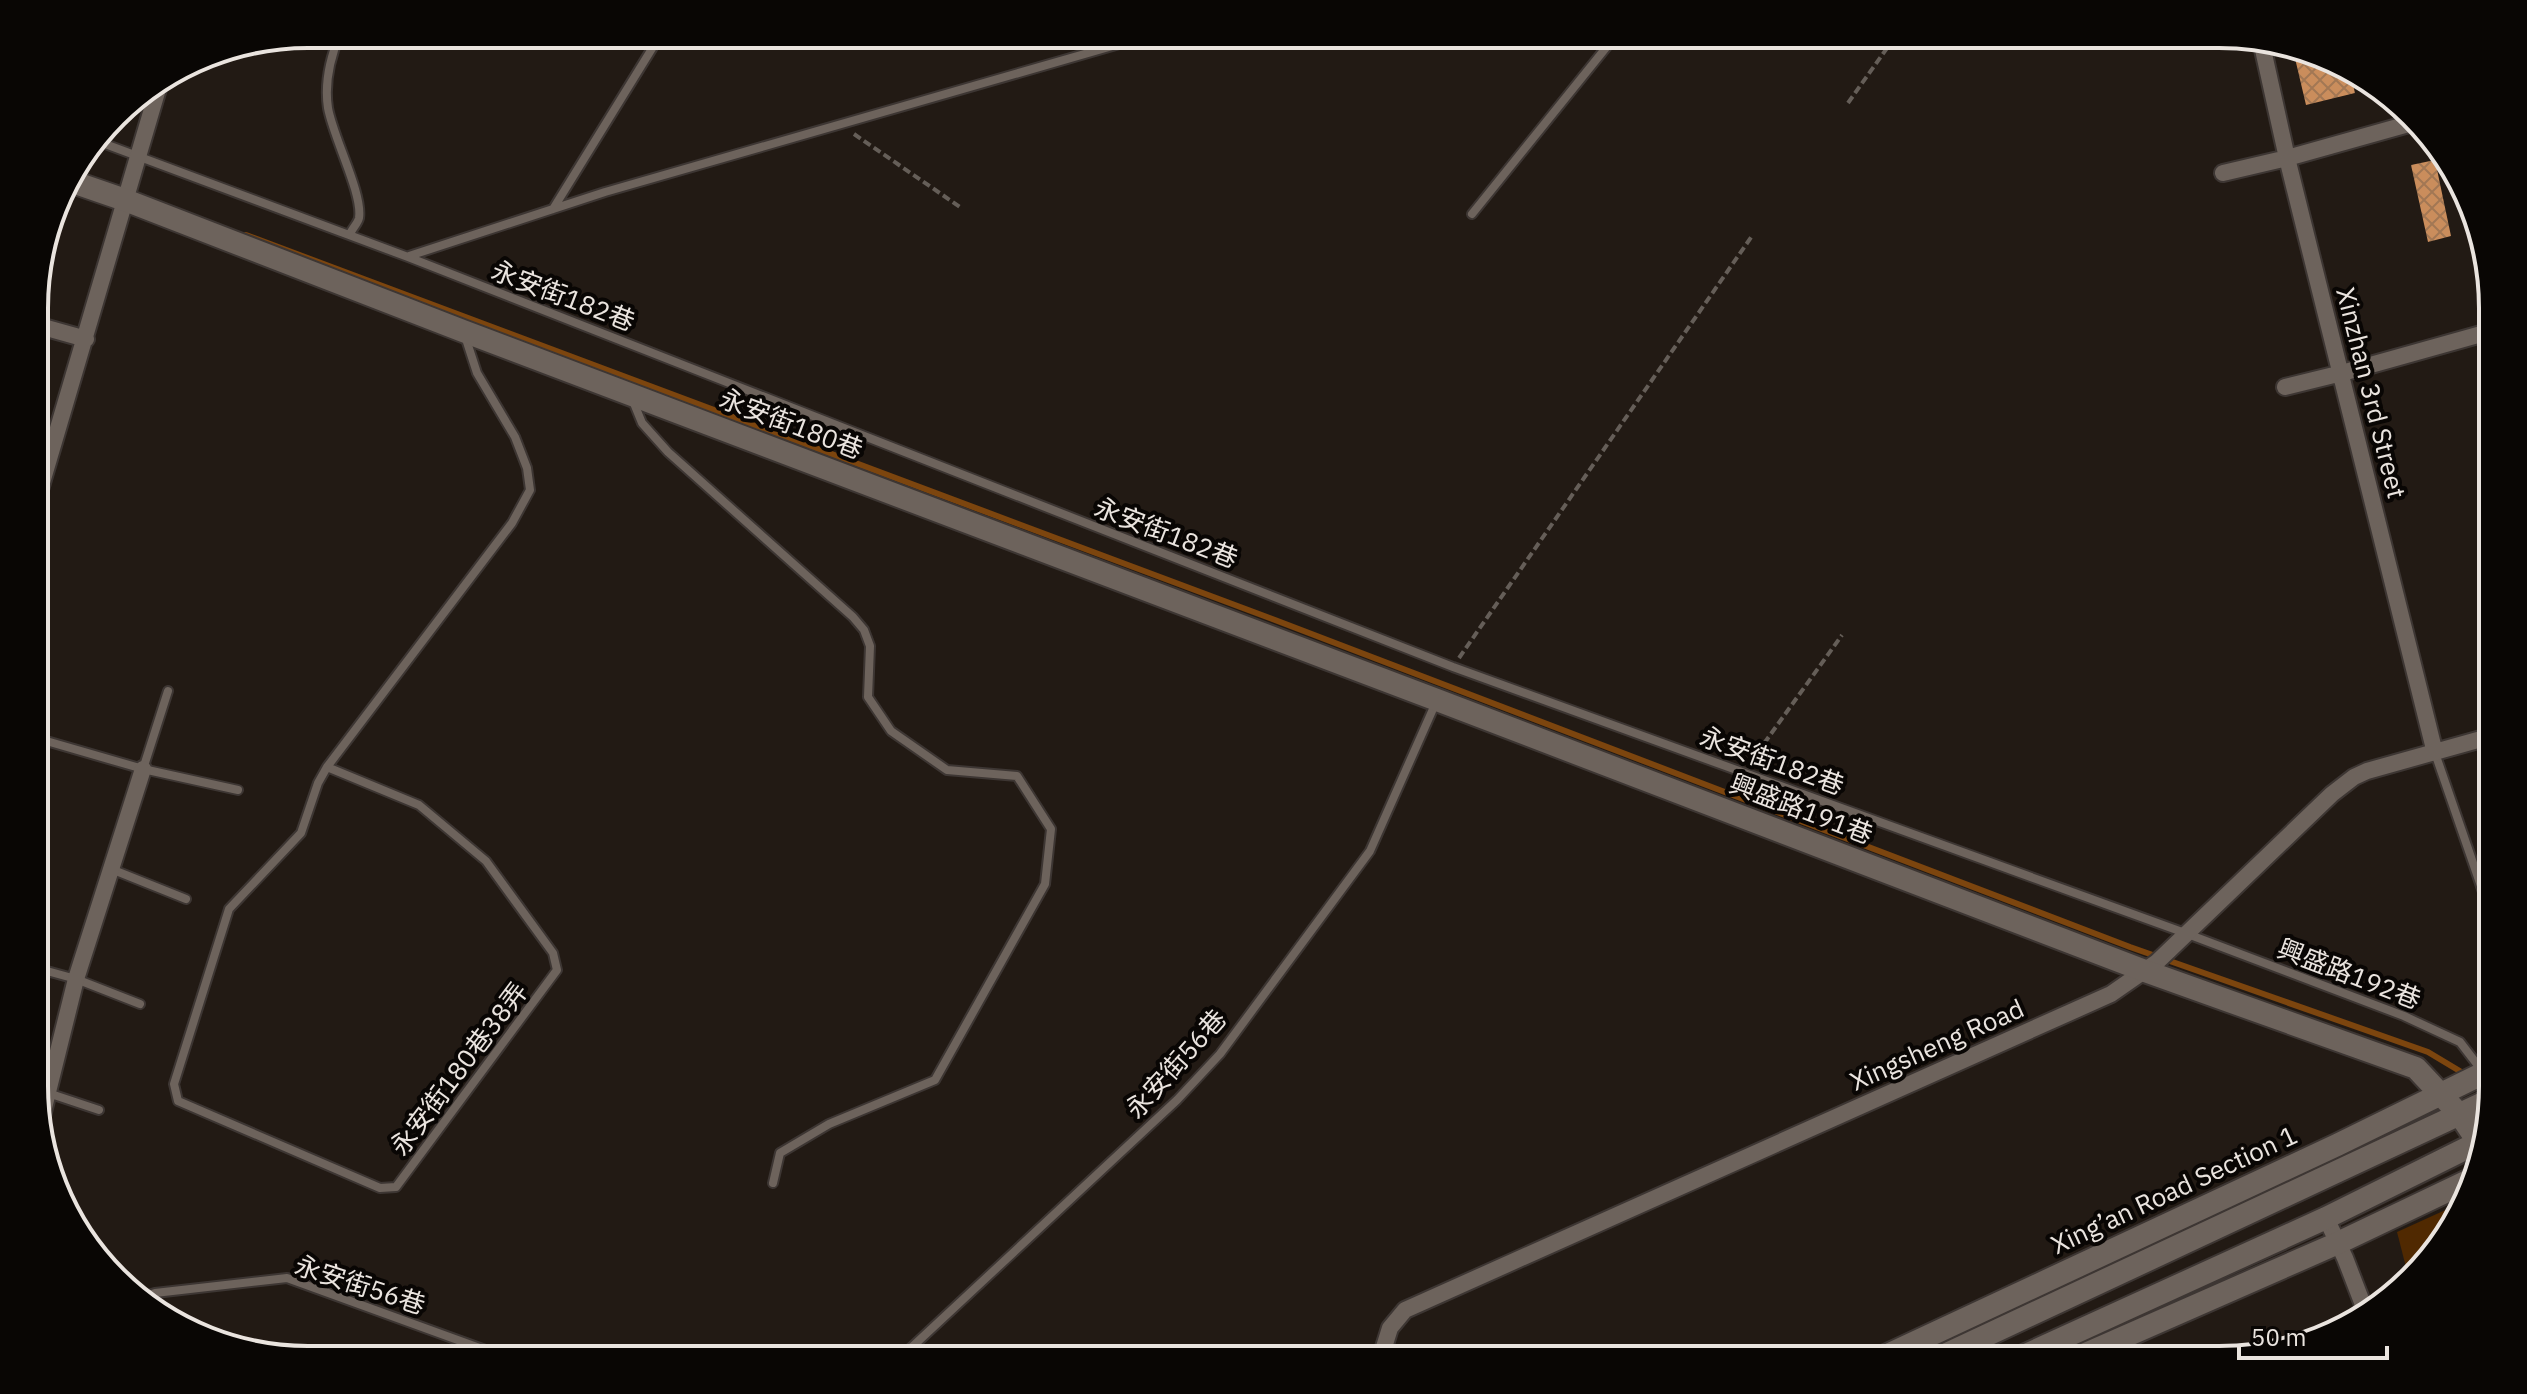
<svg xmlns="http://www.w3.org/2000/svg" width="2527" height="1394" font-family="'IBM Plex Sans','Noto Sans TC',sans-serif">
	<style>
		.pitch { fill: #502901 }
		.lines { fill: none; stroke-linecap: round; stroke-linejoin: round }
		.stream { stroke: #7c450e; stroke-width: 6 }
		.building { fill: url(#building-cross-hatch) }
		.service-casing { stroke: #3d3633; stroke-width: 12 }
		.minor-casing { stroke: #3d3633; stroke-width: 20 }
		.tertiary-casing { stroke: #3d3633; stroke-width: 26 }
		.path { stroke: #655e58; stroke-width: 4; stroke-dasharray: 8 4; stroke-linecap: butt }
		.service { stroke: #6d635c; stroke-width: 8 }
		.minor { stroke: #6d635c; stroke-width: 16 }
		.tertiary { stroke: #6d635c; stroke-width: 22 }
		.labels { text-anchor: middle; stroke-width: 8; stroke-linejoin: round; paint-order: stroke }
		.street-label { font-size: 26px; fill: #eae4df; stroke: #090604 }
		.rim { fill: none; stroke: #eae4df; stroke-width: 4 }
	</style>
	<defs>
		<pattern id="building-cross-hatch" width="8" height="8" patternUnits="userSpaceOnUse" patternTransform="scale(2)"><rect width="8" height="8" fill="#ca8d5c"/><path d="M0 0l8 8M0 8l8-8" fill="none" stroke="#a27754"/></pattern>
	</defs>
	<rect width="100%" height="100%" fill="#221a14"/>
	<path class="pitch" d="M2463,1202L2457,1223L2408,1275L2397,1232Z"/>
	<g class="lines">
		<path class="stream" d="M246,235L1275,620L2130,947L2428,1052L2468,1076"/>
	</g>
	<path class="building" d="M2294,54L2349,69L2355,93L2306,105Z
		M2435,160L2451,236L2428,242L2411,165Z"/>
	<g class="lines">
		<defs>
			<path id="service" d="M340,34C330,58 324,82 328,108C333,137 363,194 359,218C358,223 352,229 350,234
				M97,141L408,257L1453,667L2185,933L2404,1016L2460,1042L2483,1072
				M553,209L661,34
				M1472,214L1617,34
				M409,256L605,192L1154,34
				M633,401L642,423L668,452L853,617L864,630L870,646L868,697L891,731L947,770L1017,776L1051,829L1045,884L935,1080L829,1124L780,1153L773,1183
				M36,738L143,769L238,790
				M2435,753L2492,918
				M327,767L318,783L301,833L229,909L174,1084L178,1101L380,1188L396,1187L557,970L553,953L486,861L419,805L327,767L512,523L530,490L527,468L515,437L477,373L465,336
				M143,769L168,691
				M111,869L186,899
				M36,968L76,979L140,1004
				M36,1089L99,1110
				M143,1297L155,1293L287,1278L513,1360
				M898,1360L1177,1100L1220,1054L1370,851L1437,700"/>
			<path id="minor" d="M2262,45L2287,158L2435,753
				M2223,173L2287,158L2412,123
				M36,325L86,339
				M2285,387L2342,373L2492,331
				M36,503L160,82
				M39,1128L76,979L143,769
				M2326,1218L2345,1258L2367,1315
				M1380,1360L1390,1328L1405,1310L2111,994L2157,962L2332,794L2354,777L2367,771L2492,736"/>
			<path id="tertiary" d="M67,180L125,200L463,331L1437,700L2145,971L2416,1068L2460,1115L2480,1145
				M2017,1359L2326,1218L2481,1141
				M2074,1359L2338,1243L2470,1180
				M1877,1360L2337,1145L2492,1069
				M1934,1360L2492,1099"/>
		</defs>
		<use href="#service" class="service-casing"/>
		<use href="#minor" class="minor-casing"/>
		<use href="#tertiary" class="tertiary-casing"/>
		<path class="path" d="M2032,34L2036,41
			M1848,103L1897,34
			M854,134L960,207
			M1459,658L1752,236
			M1750,763L1842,635"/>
		<use href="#service" class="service"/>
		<use href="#minor" class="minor"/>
		<use href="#tertiary" class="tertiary"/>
	</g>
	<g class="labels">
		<g class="street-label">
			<text transform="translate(563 296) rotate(21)" y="9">永安街182巷</text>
			<text transform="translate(2371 393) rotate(76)" y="9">Xinzhan 3rd Street</text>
			<text transform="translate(791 424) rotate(21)" y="9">永安街180巷</text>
			<text transform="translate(1166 533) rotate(21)" y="9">永安街182巷</text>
			<text transform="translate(1772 761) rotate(20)" y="9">永安街182巷</text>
			<text transform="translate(1801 809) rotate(21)" y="9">興盛路191巷</text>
			<text transform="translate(2349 974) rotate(21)" y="9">興盛路192巷</text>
			<text transform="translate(1937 1045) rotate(-24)" y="9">Xingsheng Road</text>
			<text transform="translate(1176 1064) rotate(-48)" y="9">永安街56巷</text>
			<text transform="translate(459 1069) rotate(-53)" y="9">永安街180巷38弄</text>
			<text transform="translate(2174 1190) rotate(-25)" y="9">Xing’an Road Section 1</text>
			<text transform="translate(360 1285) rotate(18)" y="9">永安街56巷</text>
		</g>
	</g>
	<path d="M0 0H2527V1394H0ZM308 48H2219A260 260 0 0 1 2479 308V1086A260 260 0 0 1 2219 1346H308A260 260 0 0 1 48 1086V308A260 260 0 0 1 308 48Z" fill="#090604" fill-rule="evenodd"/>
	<path class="rim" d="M308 48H2219A260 260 0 0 1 2479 308V1086A260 260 0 0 1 2219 1346H308A260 260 0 0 1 48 1086V308A260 260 0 0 1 308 48Z"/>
	<path d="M2239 1346v12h148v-12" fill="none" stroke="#eae4df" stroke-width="4"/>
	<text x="2251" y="1346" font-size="24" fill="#eae4df" stroke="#090604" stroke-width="6" paint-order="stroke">50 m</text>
</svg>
